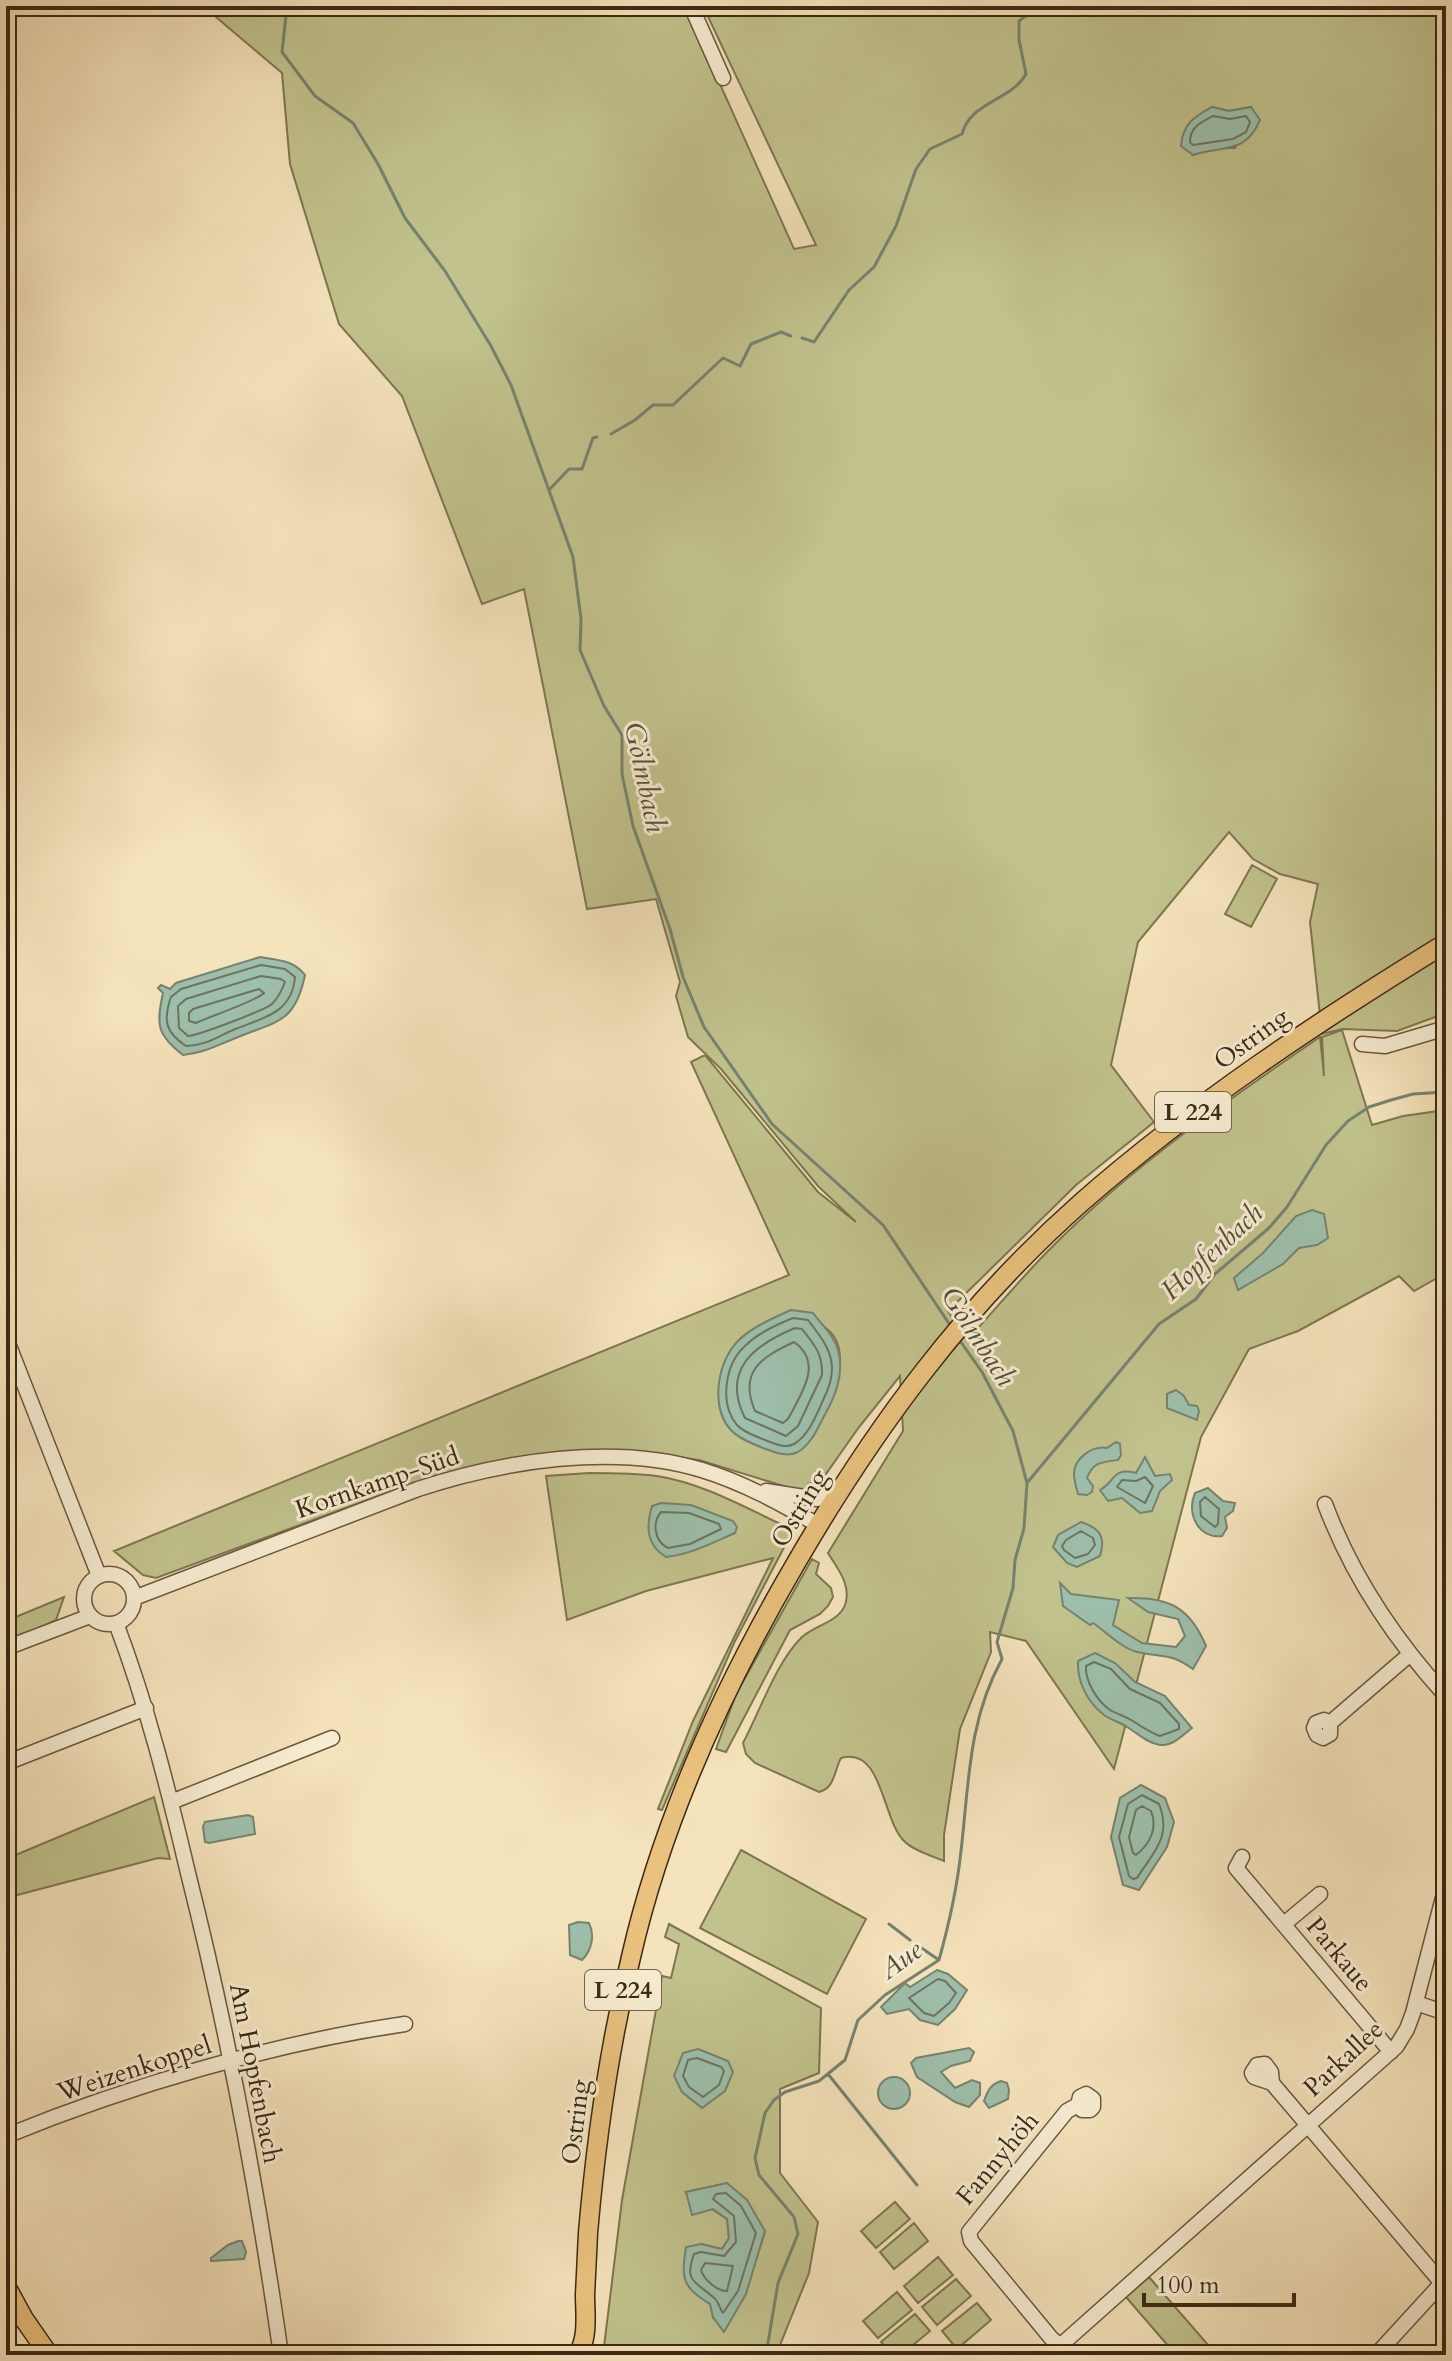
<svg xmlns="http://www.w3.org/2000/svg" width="1452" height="2361" font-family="Cardo,serif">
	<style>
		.green { fill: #c1c28d; stroke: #7e7650; stroke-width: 2; fill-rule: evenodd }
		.water { fill: #9dbfab; stroke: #76836f; stroke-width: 2 }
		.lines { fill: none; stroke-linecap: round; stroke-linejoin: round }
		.shore { stroke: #6c7460; stroke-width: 2 }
		.stream { stroke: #76836f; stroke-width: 3 }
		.minor-casing { stroke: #6a583e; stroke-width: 17 }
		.major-casing { stroke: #3b2914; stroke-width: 21 }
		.minor { stroke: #f8edd3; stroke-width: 14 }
		.major { stroke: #eac27e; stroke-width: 18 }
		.labels { text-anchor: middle; stroke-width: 6; stroke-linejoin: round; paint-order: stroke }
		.shield { fill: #f8edd3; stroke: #74644d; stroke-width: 2 }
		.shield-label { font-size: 24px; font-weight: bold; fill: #3b2914 }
		.street-label { font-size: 26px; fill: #3b2914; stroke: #f8edd3 }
		.water-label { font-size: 28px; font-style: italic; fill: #544e3a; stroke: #f8edd3 }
	</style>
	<rect width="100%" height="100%" fill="#f5e3bc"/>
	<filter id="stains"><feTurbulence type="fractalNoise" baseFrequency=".0025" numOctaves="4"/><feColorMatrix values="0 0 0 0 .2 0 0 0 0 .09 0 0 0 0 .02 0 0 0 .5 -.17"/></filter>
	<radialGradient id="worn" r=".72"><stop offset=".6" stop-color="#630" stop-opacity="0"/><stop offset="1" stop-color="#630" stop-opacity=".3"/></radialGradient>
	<path class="green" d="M203,6H685L794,249L816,245L703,6H1275L1284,11L1296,6H1323L1344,13L1364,7L1362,6H1446V1013L1397,1031L1342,1029L1322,1034L1310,922L1318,884L1280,874L1253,859L1229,832L1138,942L1111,1065L1154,1122L1076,1185L948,1311L967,1340C995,1310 1021,1278 1050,1249C1131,1167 1226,1101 1320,1037L1324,1076L1322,1037L1342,1030L1372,1125L1403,1116L1446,1110V1273L1414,1291L1399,1276L1298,1331L1249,1349L1201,1437L1114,1769L1026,1641L990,1632L991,1652L960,1729L944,1835V1861C932,1856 914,1851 904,1841C882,1820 883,1746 841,1758C834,1771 835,1788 819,1792L755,1763L746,1754L743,1743C760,1711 776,1663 801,1638C814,1625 838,1623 845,1605C852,1585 837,1568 828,1553L903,1431L900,1376L859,1427L821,1481L808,1484L803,1492L699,1460L640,1452L400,1488L156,1578L143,1575L114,1551L789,1275L691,1062L705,1055L818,1192L856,1222L818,1186L721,1069L688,1037L676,996L680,982L656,899L587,909L524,589L482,604L402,396L339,324L290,164L282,73ZM1212,107L1229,111L1251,107L1235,148H1213L1193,155ZM780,1315C792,1318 812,1320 823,1326C860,1349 827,1410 813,1437L772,1451C759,1446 744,1442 733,1432C711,1412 717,1368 734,1346C745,1331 764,1323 780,1315Z
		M1252,865L1277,879L1251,927L1225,914Z
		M589,1473C612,1473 635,1473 657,1476C702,1483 744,1507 785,1526L790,1536L734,1643L662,1810L658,1809L693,1721L773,1558L646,1591L567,1620L546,1476Z
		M812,1559L819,1563L816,1574L831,1588L833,1597L828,1606L820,1614L790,1630L726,1752L716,1749L736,1694Z
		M64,1597L56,1620L6,1644V1621Z
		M154,1797L170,1859L158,1858L6,1898V1859Z
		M741,1850L866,1919L827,1994L700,1928Z
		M669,1924L821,2008L819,2073L780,2089V2173L818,2222L809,2273L776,2355H603L622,2200L662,1976L671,1978L679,1944L665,1937ZM727,2183L765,2232L755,2262L713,2317L701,2244L722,2249L729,2238L727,2219L686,2192Z
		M895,2202L910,2219L876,2248L861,2231Z
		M914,2223L928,2241L894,2269L880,2252Z
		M938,2257L953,2275L918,2303L904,2286Z
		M1149,2277L1216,2354L1215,2355H1176L1126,2297Z
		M956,2279L971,2296L937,2325L922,2307Z
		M897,2292L912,2310L878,2338L863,2321Z
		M977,2303L991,2320L957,2349L942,2331Z
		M915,2314L930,2331L901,2355H892L881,2342Z"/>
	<path class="water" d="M1212,107L1229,111L1251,107L1260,120C1245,155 1224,145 1193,155L1181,146C1183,123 1194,117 1212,107Z
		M260,957C278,960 293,960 305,975C295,1024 276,1021 236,1038C217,1045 204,1053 183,1055C157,1035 156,1025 163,993L158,988L161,985L170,989L176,983Z
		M1312,1210L1324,1214L1328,1238L1317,1245L1299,1248L1283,1264L1238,1290L1234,1278L1263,1253L1296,1216Z
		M791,1310L813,1313C819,1321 827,1329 832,1337C846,1359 840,1385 829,1407C820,1422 814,1442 798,1452C787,1458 774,1452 763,1448C752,1443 739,1439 731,1430C710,1406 717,1361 739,1340C753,1327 773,1318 791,1310Z
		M1176,1390L1184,1396L1189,1405L1197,1406L1199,1411L1197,1420L1167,1408V1394Z
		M1116,1442L1120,1444L1121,1455L1118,1460C1102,1462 1093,1462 1087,1478L1093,1486L1092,1492L1087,1495L1078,1494C1076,1487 1074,1480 1074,1474C1074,1458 1093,1445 1107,1448Z
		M1145,1457L1155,1476L1170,1474L1172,1480L1160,1491L1152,1511L1140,1513L1122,1498L1108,1501L1100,1490C1116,1481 1112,1467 1136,1473Z
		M1208,1488L1223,1501L1235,1503L1233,1511L1225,1517L1227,1528L1222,1536C1198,1539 1186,1513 1195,1493Z
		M661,1503L691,1505L733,1521L737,1527L735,1533C712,1543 692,1554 666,1557C646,1545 646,1527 652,1506Z
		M1081,1522C1100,1528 1106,1537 1100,1556L1077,1567L1067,1563L1053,1547L1058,1535Z
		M1060,1583L1071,1594L1119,1600L1113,1625L1142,1643L1176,1647L1185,1636L1178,1619L1148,1612L1128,1598C1170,1597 1190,1608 1206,1646L1193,1669C1169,1652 1163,1658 1137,1652C1123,1649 1106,1632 1093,1623L1090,1625L1063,1606Z
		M1095,1653L1115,1663L1135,1682L1165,1696L1192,1728C1183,1735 1173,1746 1160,1745C1147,1743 1137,1733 1127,1727C1120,1722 1111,1720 1104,1715C1087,1702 1077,1681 1078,1661Z
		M1141,1785L1165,1798L1174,1822L1167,1847L1139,1890L1123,1885L1111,1837L1120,1798Z
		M248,1815L253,1817L255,1834L209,1843L205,1842L203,1827L205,1822Z
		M578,1922L589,1923C595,1935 592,1950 582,1960L570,1955L569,1925Z
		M937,1970L948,1974L967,1990L955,2009L938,2025L920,2020L909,2009L887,2014L881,2007L905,1983L910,1987Z
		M969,2048L974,2052L970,2061L951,2066L941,2072L955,2088L972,2080L980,2083V2095L969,2107L955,2102L917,2077L911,2063L916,2058Z
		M698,2049L728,2061L733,2072L725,2091L702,2108L682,2092L674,2076L683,2053Z
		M878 2093a16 16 0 1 1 32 0a16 16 0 1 1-32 0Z
		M1001,2081L1007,2083L1009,2090L1008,2099L989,2108L984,2101C988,2090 990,2085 1001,2081Z
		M727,2183L747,2200L765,2231L746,2294L724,2332L713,2317L710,2304C682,2286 681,2280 686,2247L701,2244L722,2249L729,2238L727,2219L713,2209L692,2215L686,2192Z
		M238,2241H242L246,2252L244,2259L211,2261V2258L228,2245Z"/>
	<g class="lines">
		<path class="shore" d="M1213,116L1230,119L1246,116L1250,122L1246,132L1233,139L1193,145L1190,142C1190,127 1201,122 1213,116Z
			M261,965L285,969L295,977C292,1014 262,1018 233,1030C217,1037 204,1046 186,1046C165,1032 163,1020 171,997L181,989Z
			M261,976L281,979L285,982C282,990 278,998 272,1004C265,1010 197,1036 188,1036L179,1028L178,1006L186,999Z
			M259,989L264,993C256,1001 211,1016 196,1023L189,1021V1013L193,1009Z
			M793,1318L808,1320C829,1347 841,1364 824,1398C817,1413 809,1436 794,1444C785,1449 773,1443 765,1440C756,1436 744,1433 737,1425C719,1404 725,1364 745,1346C758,1333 776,1325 793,1318Z
			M795,1328L802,1329C814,1344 823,1354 822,1375L798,1426L786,1436L745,1418C721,1370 754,1345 795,1328Z
			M794,1342C824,1363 801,1394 788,1419L783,1423L755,1411C738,1371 762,1357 794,1342Z
			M1145,1477L1153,1486L1145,1503L1117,1487L1122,1480L1136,1481Z
			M1205,1497L1219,1509L1218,1524L1215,1527L1201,1516L1200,1502Z
			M661,1512L689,1513L719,1524L721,1529L690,1544L668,1548C654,1541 652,1523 661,1512Z
			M1081,1531L1093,1538L1095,1545L1088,1554L1075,1558L1064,1550L1062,1546L1066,1540Z
			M1094,1662L1111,1669L1130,1689L1160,1703L1179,1724V1729L1160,1736C1149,1732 1142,1727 1133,1721C1125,1716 1117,1714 1110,1710C1097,1701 1085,1681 1086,1666Z
			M1142,1795L1159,1804C1172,1837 1154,1851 1137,1878L1133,1879L1129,1876L1119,1837L1128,1804Z
			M1142,1806L1151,1811C1158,1828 1150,1844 1136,1855L1133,1853L1129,1837L1136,1810Z
			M938,1979L945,1981L956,1993L949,2003L934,2016L924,2013L909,1998Z
			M697,2058L721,2067L724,2071L719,2085L703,2097L689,2087L683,2076L688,2060Z
			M726,2193L741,2206L756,2233L738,2291L723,2313C719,2308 719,2301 713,2297C695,2281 684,2282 694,2254L701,2252L724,2256L736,2242L734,2216L713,2199L716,2194Z
			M705,2263L733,2266L727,2291C717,2291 704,2280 701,2270Z"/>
		<path class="stream" d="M287,6L282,52L315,96L353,123L378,164L405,218L445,271L491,346L511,385L573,557L581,619L580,650L604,706L622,735V774L633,826L670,929L683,977L704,1027L772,1124L883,1225L952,1328
			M802,338L814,342L849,290L874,267L896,226L916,169L930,149L962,134C971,101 1011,101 1026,74L1019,40V21L1039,6
			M611,434L635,420L653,405H673L723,358L740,366L751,344L781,332L791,336
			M549,490L569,469H582L593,438L597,437
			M1027,1483L1159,1324L1196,1299L1215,1274L1269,1228L1287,1207L1326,1145L1348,1121L1369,1107L1391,1100L1413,1094L1446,1092
			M889,1924L910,1940
			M917,1945L939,1960
			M828,2074L917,2185
			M766,2355L778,2283L798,2234L794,2217L759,2175L755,2158L765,2113L774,2100L785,2092L819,2081L845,2060L858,2020L885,1995L939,1960C949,1924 957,1889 961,1851C969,1783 968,1721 1002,1659L997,1642L1013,1588L1015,1560L1024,1528L1027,1483L1013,1431L982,1372L958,1338"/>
		<defs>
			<path id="minor" d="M691,6L723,78
				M1362,1044L1385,1046L1446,1028
				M6,1338L99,1576
				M766,1491L817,1499L836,1494
				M1325,1504C1352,1576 1394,1639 1446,1696
				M84 1599a25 25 0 1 1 50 0a25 25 0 1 1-50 0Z
				M134,1598L418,1489C503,1461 614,1443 702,1470C744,1483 780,1503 818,1525
				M116,1623C147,1705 168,1788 188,1873C228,2032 258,2193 281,2355
				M6,1648L90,1616
				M1330,1723V1734L1323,1738L1317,1735L1314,1728L1316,1723L1324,1720L1330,1723L1409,1655
				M6,1763L146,1708
				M171,1802L332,1738
				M1242,1857L1236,1868L1391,2052
				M1284,1924L1320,1894
				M1416,2003L1446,2013
				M1272,2083L1254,2077L1252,2073L1257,2065L1265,2064L1271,2072L1272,2083L1446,2288
				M6,2136C128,2086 274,2043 405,2024
				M1061,2345L1396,2047L1407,2029L1413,2013L1446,1886
				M1070,2355L1051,2338L971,2241L969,2232L1067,2111L1078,2105L1080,2097L1086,2094L1093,2099V2107L1090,2110H1082L1078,2105
				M1376,2355L1442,2283"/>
			<path id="major" d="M6,2286L24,2319L49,2355
				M580,2355C580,2349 583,2344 584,2338C587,2325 585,2309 585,2295C586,2274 587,2254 588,2233C596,2140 609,2048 631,1957C663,1817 724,1686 796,1563C875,1427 964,1306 1083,1201C1195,1103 1319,1021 1446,943"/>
		</defs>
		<use href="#minor" class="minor-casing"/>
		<use href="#major" class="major-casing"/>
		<use href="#minor" class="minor"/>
		<use href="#major" class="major"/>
	</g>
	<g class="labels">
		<g class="shield">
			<rect x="1155" y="1092" width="76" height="40" rx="6"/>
			<rect x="585" y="1970" width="76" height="40" rx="6"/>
		</g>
		<g class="shield-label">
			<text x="1193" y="1120">L 224</text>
			<text x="623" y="1998">L 224</text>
		</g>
		<g class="street-label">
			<text transform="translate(1251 1038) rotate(-36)" y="9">Ostring</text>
			<text transform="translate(377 1482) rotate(-19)" y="9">Kornkamp-Süd</text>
			<text transform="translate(799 1508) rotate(-59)" y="9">Ostring</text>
			<text transform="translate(1340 1954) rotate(50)" y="9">Parkaue</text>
			<text transform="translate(1343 2058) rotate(-43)" y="9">Parkallee</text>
			<text transform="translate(134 2068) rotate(-18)" y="9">Weizenkoppel</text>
			<text transform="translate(256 2073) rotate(79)" y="9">Am Hopfenbach</text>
			<text transform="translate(575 2122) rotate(-83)" y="9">Ostring</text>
			<text transform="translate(997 2158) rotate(-50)" y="9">Fannyhöh</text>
		</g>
		<g class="water-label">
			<text transform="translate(646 777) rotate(78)" y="10">Gölmbach</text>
			<text transform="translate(1211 1251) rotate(-43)" y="10">Hopfenbach</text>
			<text transform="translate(979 1336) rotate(57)" y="10">Gölmbach</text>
			<text transform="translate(900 1959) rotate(-36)" y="10">Aue</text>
		</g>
	</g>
	<rect width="1452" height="2361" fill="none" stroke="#f5e3bc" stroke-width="32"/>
	<rect x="8" y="8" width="1436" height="2345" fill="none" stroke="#3b2914" stroke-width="4"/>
	<rect x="16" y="16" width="1420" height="2329" fill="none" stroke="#3b2914" stroke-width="2"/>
	<path d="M1144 2293v12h150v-12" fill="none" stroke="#3b2914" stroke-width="4"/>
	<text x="1156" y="2293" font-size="24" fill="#3b2914" stroke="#f8edd3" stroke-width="6" paint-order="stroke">100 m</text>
	<rect width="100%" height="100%" filter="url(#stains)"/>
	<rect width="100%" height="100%" fill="url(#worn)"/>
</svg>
